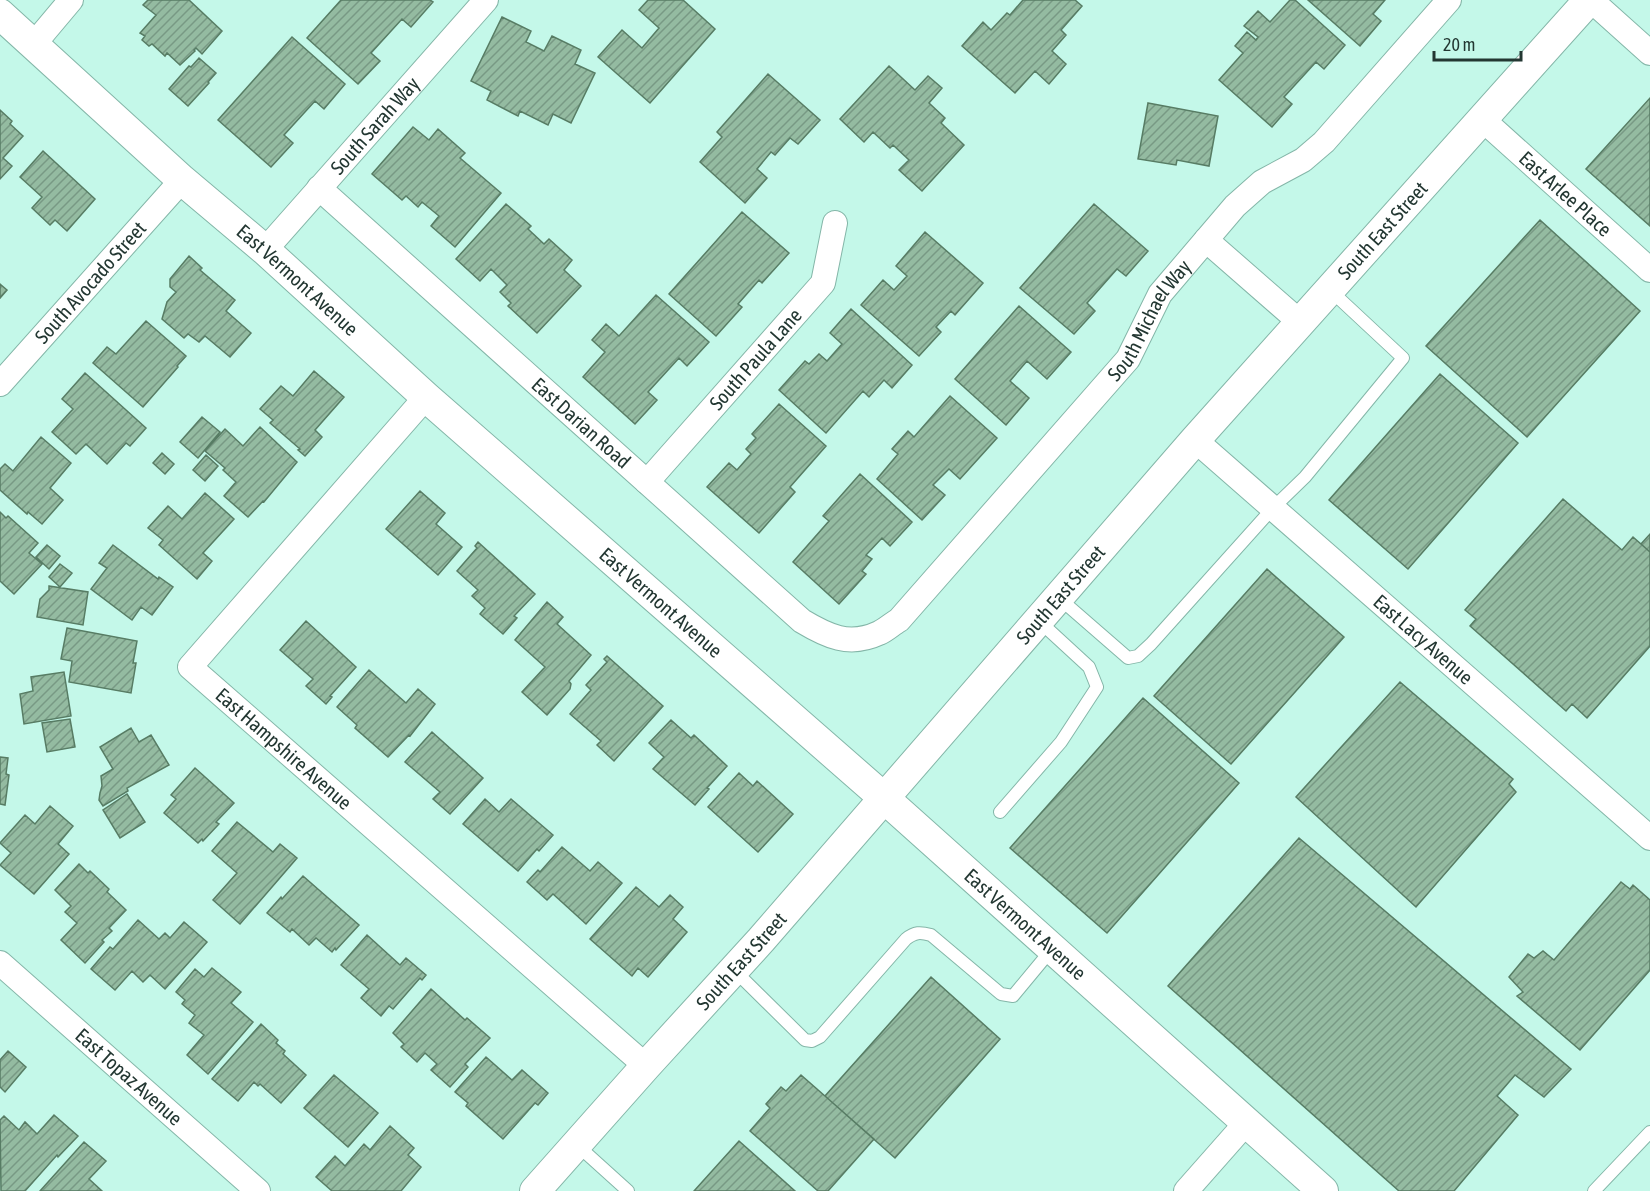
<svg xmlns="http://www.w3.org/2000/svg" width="1650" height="1191" font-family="'Asap Condensed',sans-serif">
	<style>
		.building { fill: url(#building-hatch); stroke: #577c64; stroke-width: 1.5 }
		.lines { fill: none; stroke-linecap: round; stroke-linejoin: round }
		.service-casing { stroke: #84b6a8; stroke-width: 14 }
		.minor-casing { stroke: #84b6a8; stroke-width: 26 }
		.tertiary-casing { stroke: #84b6a8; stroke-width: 32 }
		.service { stroke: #fff; stroke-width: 12 }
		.minor { stroke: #fff; stroke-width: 24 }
		.tertiary { stroke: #fff; stroke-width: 30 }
		.labels { text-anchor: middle; stroke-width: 6; stroke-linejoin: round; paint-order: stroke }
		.street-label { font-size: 20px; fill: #233732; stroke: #c4f8e9 }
	</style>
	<defs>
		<pattern id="building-hatch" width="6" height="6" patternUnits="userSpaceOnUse" patternTransform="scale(1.5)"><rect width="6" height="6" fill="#94bba1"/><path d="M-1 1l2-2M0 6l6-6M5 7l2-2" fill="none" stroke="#789984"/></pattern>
	</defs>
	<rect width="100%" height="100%" fill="#c4f8e9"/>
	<path class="building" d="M148,0H189L222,31L202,54L196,48L194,50L195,51L180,65L167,53L165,56L152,44L149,46L142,40L145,36L140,33L156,15L143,5Z
		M341,0H430L433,2L411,27L402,19L371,53L380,61L358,84L307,38Z
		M648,0H683L715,29L650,103L598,57L622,30L642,48L659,28L639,10Z
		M1023,0H1075L1082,6L1061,30L1066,35L1052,51L1066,64L1049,84L1035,71L1015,93L962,46L983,22L991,30L1007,13L1010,15Z
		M1290,0H1295L1345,45L1324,69L1316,62L1284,97L1292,104L1272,127L1219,80L1243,53L1235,46L1247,32L1256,40L1258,37L1244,26L1258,11L1270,22Z
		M1308,0H1385L1373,14L1381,21L1360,46Z
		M502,17L531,31L526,42L544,51L552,36L581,50L575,64L595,73L571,123L553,114L548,125L520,111L518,116L487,100L491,91L471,81Z
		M292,37L345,84L324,109L315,101L284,135L293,143L271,167L218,120Z
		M199,58L216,73L208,82L209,83L188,106L169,89L189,66L191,67Z
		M889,66L915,90L928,76L942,88L929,103L945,118L941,123L964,145L922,191L899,170L909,160L893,145L890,148L873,132L864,142L840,119Z
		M768,74L820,120L798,144L790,138L775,155L771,152L757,169L767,178L745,203L700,162L722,137L717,132Z
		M1650,98V226L1586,169Z
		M1148,103L1218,116L1209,166L1177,160L1176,165L1138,159Z
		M0,110L12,121L10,124L23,136L3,158L12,166L0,179Z
		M413,127L429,140L438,129L465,153L460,158L501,193L455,247L431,226L439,216L422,202L418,207L406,196L402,200L372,174Z
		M43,151L95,199L67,231L55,220L50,225L32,208L42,197L20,177Z
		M506,204L531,226L528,229L544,244L549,239L572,260L564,270L581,286L537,333L508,306L511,303L500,292L507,285L491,269L480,281L456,259Z
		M1094,204L1148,251L1126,276L1117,269L1087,303L1095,311L1074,334L1020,288Z
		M742,212L789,253L762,283L759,280L738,304L742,307L716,336L669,294Z
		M1540,220L1640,311L1527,437L1426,346Z
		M925,232L983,283L955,315L951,311L936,327L941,332L919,356L861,305L883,280L894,290L907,276L896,266Z
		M189,256L202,268L200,270L235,300L226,311L251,333L230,357L205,336L199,342L188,334L184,338L162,319L167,302L176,292L170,287V279Z
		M0,284L7,290L0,298Z
		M656,295L709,342L687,366L679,358L648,392L657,400L635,424L583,377L605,352L592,340L606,324L619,336Z
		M1019,306L1071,352L1047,379L1027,361L1010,381L1029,398L1006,425L955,379Z
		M851,309L912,365L892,388L884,380L869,397L863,391L826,433L779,390L805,361L809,364L819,354L827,361L842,344L830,333Z
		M146,321L186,356L177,366L178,367L143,407L93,363L107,347L116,354Z
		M314,371L344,397L315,430L322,437L305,456L298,450L300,449L270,423L273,420L260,409L281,386L293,396Z
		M85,373L146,428L130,446L126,443L107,464L86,444L76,454L52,432L73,409L62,399Z
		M1440,374L1518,443L1408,569L1329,500Z
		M950,396L997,438L960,479L949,469L933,485L945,495L922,520L877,479L898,454L892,449L908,431L914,437Z
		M779,404L826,446L790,487L795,492L759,533L707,487L729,463L737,470L751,454L746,449L756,438L752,434Z
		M202,417L220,432L198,458L180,442Z
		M260,427L297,462L264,502L263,501L248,517L224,496L236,482L223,470L225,468L205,451L225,429L243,446Z
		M41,437L71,463L50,488L63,500L42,524L28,512L27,514L0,490V469L5,464L13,471Z
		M162,453L174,464L165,474L153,463Z
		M206,455L218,466L205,481L193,470Z
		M860,474L912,522L890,546L882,538L866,555L872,559L862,571L866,574L839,604L793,562L829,521L823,516Z
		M420,491L445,513L436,524L462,547L438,575L386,529Z
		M205,493L234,519L203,553L212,561L197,579L159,545L163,540L148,528L168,506L182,519Z
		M1563,499L1622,550L1633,537L1650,552V646L1587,718L1572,704L1566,711L1470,626L1476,619L1465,610Z
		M0,512L6,518L8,516L38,543L29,553L42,564L14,594L0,581Z
		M1650,534V552L1641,544Z
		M478,542L535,594L514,616L517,618L503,634L480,614L485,608L472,596L478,590L457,571L477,548L475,546Z
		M47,545L60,556L49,569L36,557Z
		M113,545L158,579L159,577L173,587L152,615L141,607L132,620L91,589L107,568L99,563Z
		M60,564L72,573L60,587L49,577Z
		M1267,569L1344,637L1231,764L1154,696Z
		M49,586L88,592L83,625L37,617L40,599L49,590Z
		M547,602L563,617L557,624L591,655L569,681L571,684L570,689L547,715L522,692L545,667L515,640Z
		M306,621L356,667L330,696L332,697L326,704L306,686L313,679L280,650Z
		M67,628L137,641L133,663H136L131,693L69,682L72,661L61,659Z
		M607,656L663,706L614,761L597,745L601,741L570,714L591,690L586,685L607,662L604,659Z
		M369,670L406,703L418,689L435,704L410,736L409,735L388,757L355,728L357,725L337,707Z
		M64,672L71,716L24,724L20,694L33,691L31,677Z
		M1400,682L1513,779L1509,784L1516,792L1416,907L1296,797Z
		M1143,698L1239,783L1107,933L1010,848Z
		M70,719L75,747L47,752L42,723Z
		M671,720L691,738L694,735L727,766L707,788L709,789L695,805L653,769L664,757L649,743Z
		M131,728L139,742L151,735L169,765L127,788L128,791L103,806L99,800L100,793L102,786L101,776L113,769L100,747Z
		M432,732L483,778L450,814L433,799L440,792L405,762Z
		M0,757L8,758L6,774L9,775L5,805L0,804Z
		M195,768L234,803L216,822L219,824L203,841L202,839L198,843L164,813L176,799L171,795Z
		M739,773L753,786L757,781L793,814L758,852L708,807Z
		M127,794L145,822L120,838L103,810Z
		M485,799L499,812L511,799L553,835L539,851L537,849L518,871L463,824Z
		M50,806L73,826L58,844L69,854L34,894L0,865L11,853L0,843L25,815L35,824Z
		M237,822L273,852L280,844L297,858L240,924L213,900L237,873L212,851Z
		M1299,838L1571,1069L1544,1097L1515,1075L1497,1096L1518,1115L1454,1191H1399L1168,986Z
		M562,847L590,871L598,862L622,883L586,924L553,894L547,900L527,882L538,870L540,872Z
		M79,864L88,873L90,871L109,889L107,892L126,910L109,928L112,931L102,940L104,942L85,963L61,940L77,923L65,912L71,906L55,890Z
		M303,876L359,925L336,950L335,948L332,952L316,938L309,945L292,929L290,932L267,913L281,897L282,899Z
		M1621,882L1630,889L1633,885L1650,900V970L1580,1050L1517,996L1523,992L1509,977L1528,954L1534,958L1543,951L1554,960Z
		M636,887L659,907L670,895L683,907L673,919L687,932L648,977L638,968L632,976L590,939Z
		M138,920L159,939L165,933L170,938L184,922L207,942L165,989L150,975L143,982L132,971L115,990L91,969L110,947L113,949Z
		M367,935L400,965L406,958L426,975L422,980L420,978L393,1009L389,1006L381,1016L361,998L369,989L341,965Z
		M212,968L241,992L231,1003L253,1022L208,1074L187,1055L204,1035L189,1023L195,1015L182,1004L185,1000L176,992L195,969L204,977Z
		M931,977L1000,1039L895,1158L825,1096Z
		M431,989L465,1020L467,1018L490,1038L465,1064L468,1067L450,1087L431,1070L437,1064L425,1053L417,1062L401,1047L404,1044L393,1033Z
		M261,1024L278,1040L276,1043L285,1051L283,1054L306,1075L281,1103L260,1084L258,1086L254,1082L238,1101L212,1079Z
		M8,1051L26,1067L5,1092L0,1087V1060Z
		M486,1057L512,1080L522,1070L548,1093L538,1105L535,1103L503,1139L466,1106L468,1103L455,1092Z
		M334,1075L378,1113L348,1147L304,1108Z
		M801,1075L874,1139L828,1191H818L750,1131L770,1108L766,1104L781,1087L786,1091Z
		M54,1115L78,1136L58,1157L57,1155L25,1191H1L0,1120L4,1116L19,1130L25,1122L37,1134Z
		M390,1126L414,1148L408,1155L421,1167L401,1191H332L316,1177L335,1156L345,1166L364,1144L370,1150Z
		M739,1141L795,1191H694Z
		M84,1142L106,1161L89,1179L102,1191H40Z"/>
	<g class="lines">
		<defs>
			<path id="service" d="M1059,598L1128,658L1138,656L1151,644L1273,508L1305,477L1403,358L1330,290
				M1000,812L1061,742L1097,687L1089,667L1039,621
				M734,970L805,1040L812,1041L820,1037L906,939C915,932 920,932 931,935L1001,994L1013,996L1052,949
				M576,1144L628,1191
				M1594,1191L1650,1132"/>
			<g id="minor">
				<path d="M1591,0L1650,53"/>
				<path d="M34,44L71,0"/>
				<path id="s1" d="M1482,119L1650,270"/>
				<path id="s2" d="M319,188L802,621C827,636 849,647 879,633C886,630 892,624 899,620L1128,359L1160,294L1235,206L1262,182L1303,160L1324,142L1449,0"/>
				<path d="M1206,240L1301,323"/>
				<path id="s3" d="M265,250L486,0"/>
				<path id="s4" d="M0,384L182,180"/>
				<path id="s5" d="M426,397L190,667L646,1066"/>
				<path id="s6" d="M1195,440L1650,838"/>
				<path id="s7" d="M647,482L823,283L835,223"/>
				<path id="s8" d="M0,963L258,1191"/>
				<path d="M1186,1191L1246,1123"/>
			</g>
			<g id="tertiary">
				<path id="s9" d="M0,14L182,180L265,250L426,397L884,798L1323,1191"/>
				<path id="s10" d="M535,1191L646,1066L761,940L1195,440L1589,0"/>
			</g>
		</defs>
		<use href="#service" class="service-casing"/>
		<use href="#minor" class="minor-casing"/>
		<use href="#tertiary" class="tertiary-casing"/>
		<use href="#service" class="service"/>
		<use href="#minor" class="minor"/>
		<use href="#tertiary" class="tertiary"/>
	</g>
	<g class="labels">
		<g class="street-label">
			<text dy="7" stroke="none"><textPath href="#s3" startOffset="166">South Sarah Way</textPath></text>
			<text dy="7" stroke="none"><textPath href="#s1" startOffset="112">East Arlee Place</textPath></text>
			<text dy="7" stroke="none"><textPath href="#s10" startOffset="1281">South East Street</textPath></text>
			<text dy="7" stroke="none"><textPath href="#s9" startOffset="399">East Vermont Avenue</textPath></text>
			<text dy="7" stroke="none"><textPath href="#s4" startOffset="136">South Avocado Street</textPath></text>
			<text dy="7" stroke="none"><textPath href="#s2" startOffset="1146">South Michael Way</textPath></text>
			<text dy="7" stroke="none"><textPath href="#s7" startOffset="164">South Paula Lane</textPath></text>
			<text dy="7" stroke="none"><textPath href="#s2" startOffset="352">East Darian Road</textPath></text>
			<text dy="7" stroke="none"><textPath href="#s10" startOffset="795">South East Street</textPath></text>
			<text dy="7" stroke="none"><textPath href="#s9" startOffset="885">East Vermont Avenue</textPath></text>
			<text dy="7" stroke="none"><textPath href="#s6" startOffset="303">East Lacy Avenue</textPath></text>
			<text dy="7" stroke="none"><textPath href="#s5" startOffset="483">East Hampshire Avenue</textPath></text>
			<text dy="7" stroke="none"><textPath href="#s9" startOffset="1371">East Vermont Avenue</textPath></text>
			<text dy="7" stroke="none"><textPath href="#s10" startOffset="309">South East Street</textPath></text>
			<text dy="7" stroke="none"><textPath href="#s8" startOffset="172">East Topaz Avenue</textPath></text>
		</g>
	</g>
	<path d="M1434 51v9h87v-9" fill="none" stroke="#233732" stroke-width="3"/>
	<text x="1443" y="51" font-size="18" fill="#233732" stroke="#c4f8e9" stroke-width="4.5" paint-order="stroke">20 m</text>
</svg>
